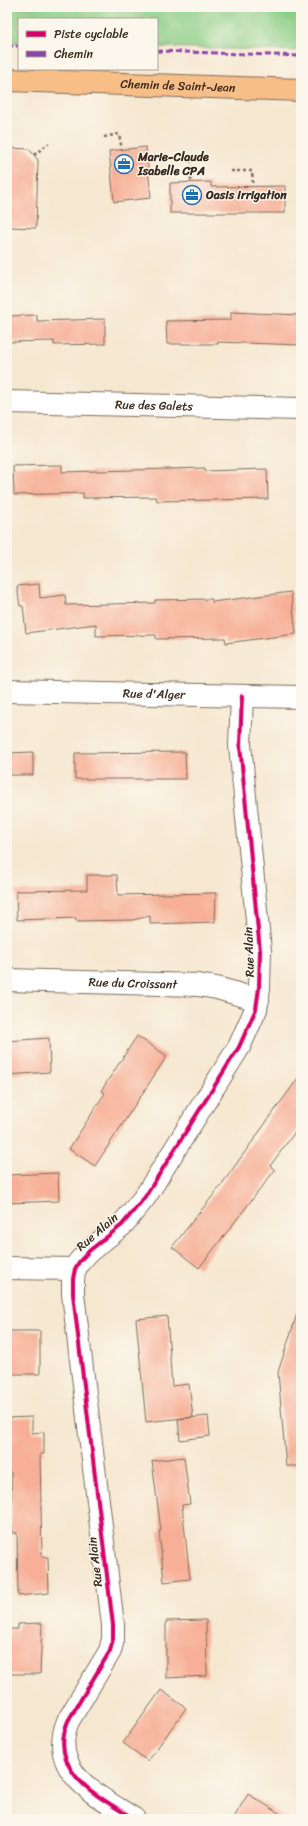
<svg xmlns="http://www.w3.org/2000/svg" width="308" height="1826" font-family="Sriracha,sans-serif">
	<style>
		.green { fill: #8bcd85; stroke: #637c52 }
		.building { fill: #f7b097 }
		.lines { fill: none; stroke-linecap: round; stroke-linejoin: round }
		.minor-casing { stroke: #7c6c5c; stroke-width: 24 }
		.primary-casing { stroke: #7c6c5c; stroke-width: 24 }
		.path { stroke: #7c6c5c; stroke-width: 2.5; stroke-dasharray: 3 3; stroke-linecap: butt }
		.minor { stroke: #fff; stroke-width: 22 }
		.primary { stroke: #f7be87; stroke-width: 22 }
		.quiet { stroke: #8e44ad; stroke-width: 3; stroke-dasharray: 6 3; stroke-linecap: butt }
		.cycleway-casing { stroke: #fbf7ec; stroke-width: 6 }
		.cycleway { stroke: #d6006c; stroke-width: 4 }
		.labels { text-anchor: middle; stroke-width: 3; stroke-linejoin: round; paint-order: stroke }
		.street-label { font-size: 12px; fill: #3b2a1e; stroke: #fbf7ec }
		.poi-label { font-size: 12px; font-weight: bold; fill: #3b2a1e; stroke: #fbf7ec; text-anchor: start }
	</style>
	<rect width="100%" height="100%" fill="#fbf7ec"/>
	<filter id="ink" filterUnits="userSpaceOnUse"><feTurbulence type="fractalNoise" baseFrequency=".025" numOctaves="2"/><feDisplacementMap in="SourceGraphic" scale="8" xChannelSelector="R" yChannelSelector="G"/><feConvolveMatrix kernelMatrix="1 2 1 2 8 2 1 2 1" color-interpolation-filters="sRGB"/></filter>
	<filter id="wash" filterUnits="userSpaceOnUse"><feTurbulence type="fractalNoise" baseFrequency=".012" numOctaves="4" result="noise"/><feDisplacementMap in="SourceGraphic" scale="16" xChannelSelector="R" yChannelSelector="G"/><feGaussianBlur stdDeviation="0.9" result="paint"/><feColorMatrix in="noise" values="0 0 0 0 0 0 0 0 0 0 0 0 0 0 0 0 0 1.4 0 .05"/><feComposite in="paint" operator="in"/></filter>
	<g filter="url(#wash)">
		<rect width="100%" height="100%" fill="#f6e7d0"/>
		<path class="green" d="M7,7H301V51L157,47V19H19V43H7Z"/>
		<g id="blocks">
			<path class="building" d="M146,147L151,198L114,202L109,151Z
				M7,148L29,149L38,160L36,228L7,227Z
				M211,182V187L285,186V213H170V183Z
				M231,312L301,315V345L218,342V344H167L166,321L231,320Z
				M37,315V321L105,319V344L54,345V341L7,342V316Z
				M62,465V472L205,468V471L267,469L268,499L157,501L156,497L83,498V493L14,495L13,466Z
				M39,584L40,598L65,595L66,605L155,603V600L212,599V602L291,592L296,634L226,643L225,638L156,639V635L96,636V624L26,633L23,606H20L17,586Z
				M33,752V775H7V753Z
				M185,752L186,779H75V753Z
				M87,875H117L118,895L216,893L215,922L150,924V916L133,920L76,921V918L17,920L16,891L87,890Z
				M137,1036L167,1056L95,1166L69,1149L105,1093L101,1091Z
				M49,1038L50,1072L7,1075V1041Z
				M301,1074V1124L270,1166L275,1170L199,1268L172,1247L219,1188Z
				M58,1173L59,1201L7,1203V1175Z
				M297,1314L301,1315V1466H286L278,1372Z
				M167,1316L172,1386L189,1384L193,1417L146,1422L136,1319Z
				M7,1331H40V1374H7Z
				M208,1416L210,1436L180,1440L178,1419Z
				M32,1417V1433L44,1432V1454H40L42,1557H48L49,1593L18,1596L17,1533H12L11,1472H7V1418Z
				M184,1457L190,1504L182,1505L190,1579L164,1582L159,1531H161L152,1461Z
				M206,1620L207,1676L166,1678V1621Z
				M42,1623L40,1674H8L9,1629H18V1624Z
				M161,1690L186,1708L148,1761L123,1743Z
				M248,1794L289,1819H233Z"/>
		</g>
	</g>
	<g filter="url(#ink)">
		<use href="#blocks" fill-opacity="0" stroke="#7c6c5c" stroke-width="1"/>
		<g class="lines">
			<defs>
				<g id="minor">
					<path id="s1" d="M7,402L301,409"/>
					<path id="s2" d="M7,691L301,697"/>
					<path id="s3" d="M7,980L198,985L217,988L258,1000"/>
					<path d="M7,1268L75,1269"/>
					<path d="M134,1819C98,1796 47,1772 68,1721L110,1651L113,1639V1625L73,1294V1279L75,1269L79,1262L89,1251L122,1225L145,1197L239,1047L256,1009L259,988L260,951L240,745L242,696"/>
				</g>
				<g id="primary">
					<path id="s4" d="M7,80L301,90"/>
				</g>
			</defs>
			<use href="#minor" class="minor-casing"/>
			<use href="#primary" class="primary-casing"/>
			<path class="path" d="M104,137L119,134L122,150
				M34,155L49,143
				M191,160V183
				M231,171H252L253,186"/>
			<use href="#minor" class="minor"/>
			<use href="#primary" class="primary"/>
			<path class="quiet" d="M7,46H19
				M157,51L301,56"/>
			<defs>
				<path id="cycleway" d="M134,1819C98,1796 47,1772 68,1721L110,1651L113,1639V1625L73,1294V1279L75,1269L79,1262L89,1251L122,1225L145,1197L239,1047L256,1009L259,988L260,951L240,745L242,696"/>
			</defs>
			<use href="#cycleway" class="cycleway-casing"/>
			<use href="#cycleway" class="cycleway"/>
		</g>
	</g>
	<defs>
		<symbol id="office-ring" viewBox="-11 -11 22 22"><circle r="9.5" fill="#fbf7ec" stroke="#1f6fb2" stroke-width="1.5"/><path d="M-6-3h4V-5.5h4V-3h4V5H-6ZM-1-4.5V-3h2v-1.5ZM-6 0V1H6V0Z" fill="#1f6fb2"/></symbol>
	</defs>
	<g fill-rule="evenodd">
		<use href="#office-ring" x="113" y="153" width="22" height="22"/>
		<use href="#office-ring" x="181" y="184" width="22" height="22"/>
	</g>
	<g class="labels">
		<g class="street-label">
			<text dy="4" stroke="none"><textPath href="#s4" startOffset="171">Chemin de Saint-Jean</textPath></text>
			<text dy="4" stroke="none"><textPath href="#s1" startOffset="147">Rue des Galets</textPath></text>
			<text dy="4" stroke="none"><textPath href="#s2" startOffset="147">Rue d'Alger</textPath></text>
			<text transform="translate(249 952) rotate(-92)" y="4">Rue Alain</text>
			<text dy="4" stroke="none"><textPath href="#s3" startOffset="126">Rue du Croissant</textPath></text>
			<text transform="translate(97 1232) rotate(-41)" y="4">Rue Alain</text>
			<text transform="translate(95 1562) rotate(-97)" y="4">Rue Alain</text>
		</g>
		<g class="poi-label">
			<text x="138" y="161">Marie-Claude<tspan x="138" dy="14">Isabelle CPA</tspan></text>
			<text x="206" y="199">Oasis Irrigation</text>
		</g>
	</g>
	<rect width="308" height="1826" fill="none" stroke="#fbf7ec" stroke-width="24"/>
	<rect x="18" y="18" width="140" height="52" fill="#fbf7ec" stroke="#aea59a"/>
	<rect x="26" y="31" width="20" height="6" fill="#d6006c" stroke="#aea59a"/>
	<text x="54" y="38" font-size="12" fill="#3b2a1e">Piste cyclable</text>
	<rect x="26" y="51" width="20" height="6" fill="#8e44ad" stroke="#aea59a"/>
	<text x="54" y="58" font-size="12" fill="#3b2a1e">Chemin</text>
</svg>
